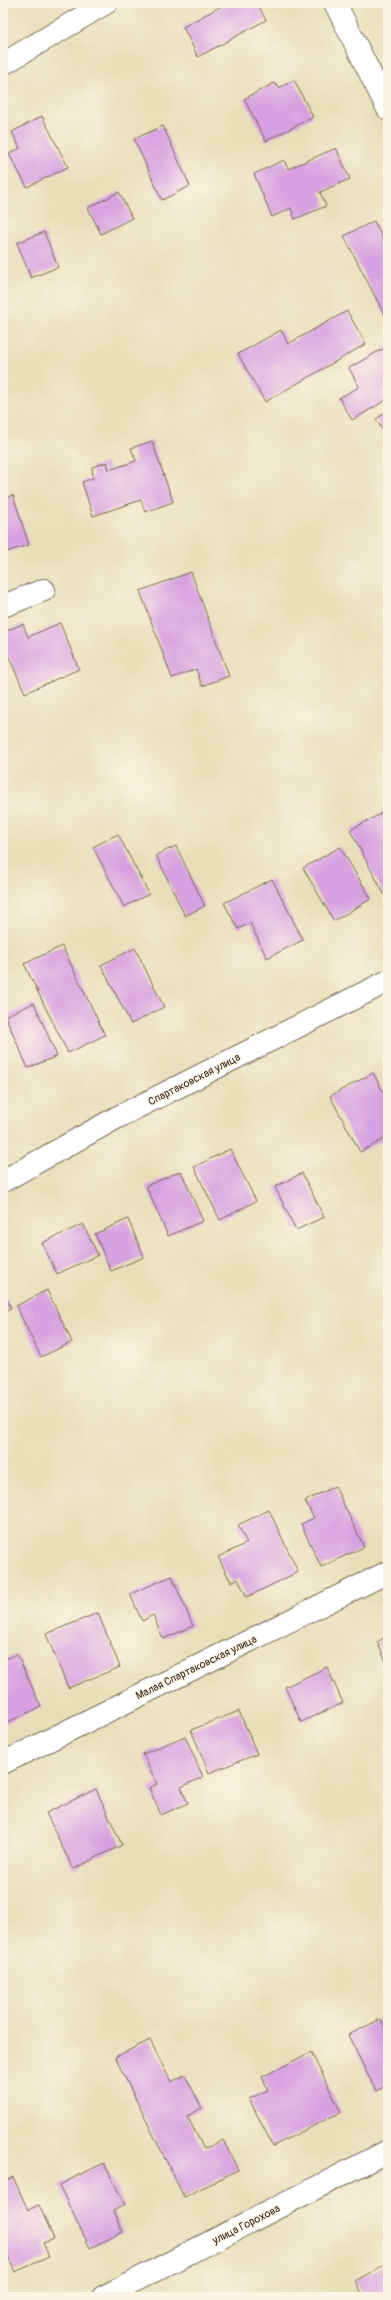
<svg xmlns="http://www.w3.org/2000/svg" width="391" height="2300" font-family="Pangolin,sans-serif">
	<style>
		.building { fill: #d8a1e1 }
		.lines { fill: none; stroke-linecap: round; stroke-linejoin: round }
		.minor-casing { stroke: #786955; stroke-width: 24 }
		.minor { stroke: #fff; stroke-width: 22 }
		.labels { text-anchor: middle; stroke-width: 3; stroke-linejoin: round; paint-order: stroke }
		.street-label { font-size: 11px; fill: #3b2a1e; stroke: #fcf5e5 }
	</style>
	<rect width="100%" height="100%" fill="#fcf5e5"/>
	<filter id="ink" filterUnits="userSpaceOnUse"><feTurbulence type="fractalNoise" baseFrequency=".025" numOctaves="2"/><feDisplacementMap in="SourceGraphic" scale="8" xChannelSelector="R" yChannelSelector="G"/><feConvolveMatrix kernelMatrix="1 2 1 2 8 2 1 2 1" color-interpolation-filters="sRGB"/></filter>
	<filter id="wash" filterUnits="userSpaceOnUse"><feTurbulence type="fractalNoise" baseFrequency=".012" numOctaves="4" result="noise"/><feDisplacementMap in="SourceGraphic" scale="16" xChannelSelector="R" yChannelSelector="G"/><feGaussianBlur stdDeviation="0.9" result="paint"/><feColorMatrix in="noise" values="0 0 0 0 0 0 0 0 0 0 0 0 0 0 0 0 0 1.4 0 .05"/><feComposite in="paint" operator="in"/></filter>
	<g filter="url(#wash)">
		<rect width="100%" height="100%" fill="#e8dfba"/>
		<g id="blocks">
			<path class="building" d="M227,3H257L266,20L198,57L183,27Z
				M294,80L313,117L266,141L244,99L274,83L279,88Z
				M42,116L68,167L27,187L9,154L20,148L12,132Z
				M163,126L190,186L162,200L134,139Z
				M336,148L350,179L320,192L326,206L295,219L291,208L272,217L254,174L284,160L288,169Z
				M119,192L132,218L101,234L88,208Z
				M374,221L388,248V311L384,314L344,236Z
				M44,232L58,267L31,278L17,243Z
				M347,311L366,344L265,402L238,354L281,330L288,344Z
				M388,346V399L352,420L339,398L359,387L349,368Z
				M388,411V439L376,419Z
				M152,441L173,502L145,512L141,500L93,516L82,482L93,478L92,467L107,462L109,470L136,461L131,448Z
				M13,495L29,545L3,553V499Z
				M191,572L229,676L202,686L196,669L172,678L140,591Z
				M60,623L79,669L25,693L8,655L3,657V632L23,624L28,637Z
				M384,812L388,820V892L384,894L350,830Z
				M118,834L149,894L124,907L93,847Z
				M176,846L205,906L185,916L156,855Z
				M340,847L371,899L334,921L303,868Z
				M272,879L303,940L267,958L250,923L238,929L224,903Z
				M62,946L105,1035L68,1053L24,964Z
				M135,948L164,1007L131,1024L101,965Z
				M34,1003L57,1056L28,1068L5,1016Z
				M373,1073L388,1101V1137L360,1152L330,1096Z
				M230,1149L256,1201L220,1220L194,1167Z
				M181,1171L203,1221L168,1236L146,1186Z
				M302,1173L324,1217L296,1230L275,1187Z
				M128,1219L144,1257L111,1271L95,1234Z
				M83,1224L98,1255L57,1274L42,1243Z
				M47,1290L72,1342L41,1357L16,1306Z
				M3,1291L11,1308L3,1312Z
				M335,1486L364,1547L321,1567L301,1524L314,1518L305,1501Z
				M269,1510L298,1572L247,1597L238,1579L231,1582L218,1557L247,1543L238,1525Z
				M172,1576L193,1626L163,1639L153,1615L142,1621L130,1594Z
				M98,1613L120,1667L68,1688L46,1634Z
				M388,1636V1666L377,1642Z
				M17,1654L41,1707L3,1724V1660Z
				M327,1667L343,1703L301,1722L285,1687Z
				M239,1711L257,1754L209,1773L191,1730Z
				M185,1736L203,1777L181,1787L188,1803L161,1815L149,1788L157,1784L143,1754Z
				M96,1789L122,1845L73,1869L46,1813Z
				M381,2019L388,2033V2085L376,2091L348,2035Z
				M150,2040L171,2082L185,2075L202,2108L187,2116L204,2149L223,2140L238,2170L184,2197L115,2057Z
				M311,2052L341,2112L273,2146L249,2099L268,2090L262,2077Z
				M104,2163L125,2205L113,2211L123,2232L90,2248L59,2185Z
				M13,2177L28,2210L39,2205L54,2239L43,2243L49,2257L15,2272L3,2245V2182Z
				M388,2263V2297H364L355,2281Z"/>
		</g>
	</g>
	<g filter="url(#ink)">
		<use href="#blocks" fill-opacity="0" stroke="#786955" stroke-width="1"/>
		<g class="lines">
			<defs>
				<path id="minor" d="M335,3L388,109
					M3,64L106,3
					M3,606L44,590
					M3,1181L116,1118L388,981
					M3,1763L388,1572
					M103,2297L388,2151"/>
			</defs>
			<use href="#minor" class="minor-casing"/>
			<use href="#minor" class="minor"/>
		</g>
	</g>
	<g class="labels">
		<g class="street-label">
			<text transform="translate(194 1079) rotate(-27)" y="4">Спартаковская улица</text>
			<text transform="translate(196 1667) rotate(-26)" y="4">Малая Спартаковская улица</text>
			<text transform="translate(246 2224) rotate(-27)" y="4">улица Горохова</text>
		</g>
	</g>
	<rect width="391" height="2300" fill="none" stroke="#fcf5e5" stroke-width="16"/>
</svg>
